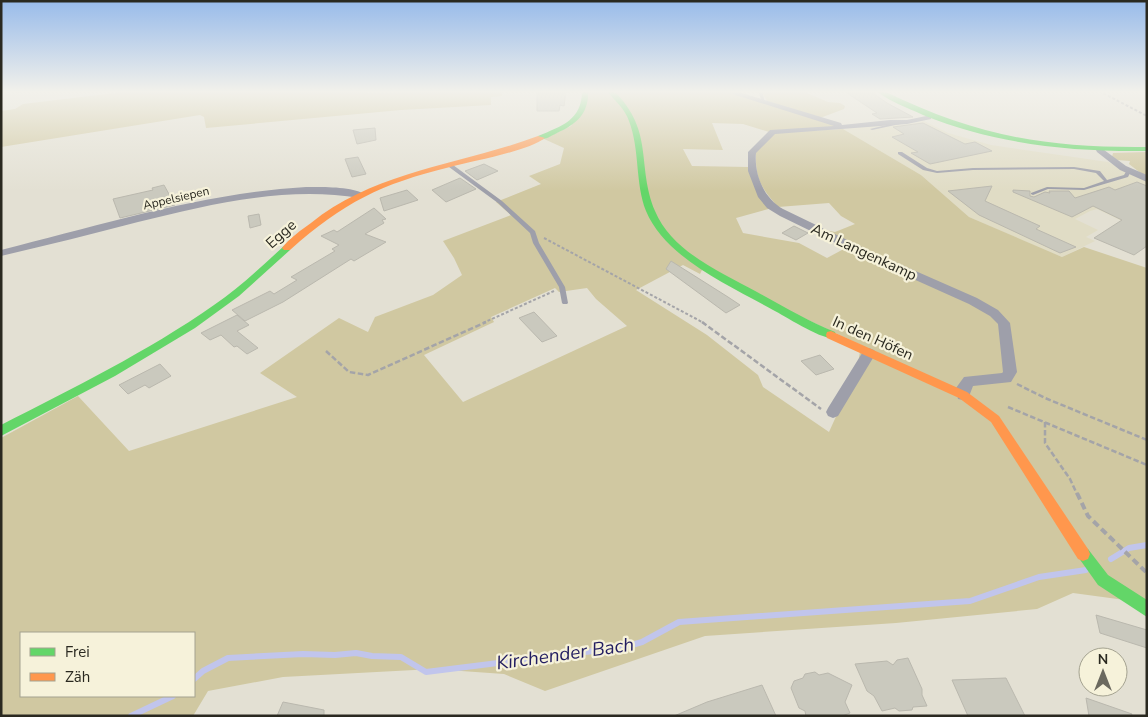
<svg xmlns="http://www.w3.org/2000/svg" width="1148" height="717" font-family="'Nunito Sans',sans-serif">
	<style>
		.built { fill: #e0dcc5 }
		.green { fill: #d0c8a1; fill-rule: evenodd }
		.lines { fill: none; stroke-linecap: round; stroke-linejoin: round }
		.stream { stroke: #c1c5ec; stroke-width: 6 }
		.building { fill: #cac9be; stroke: #bab8ae }
		.path-far2 { stroke: #a4a4a8; stroke-width: 2; stroke-dasharray: 3 2; stroke-linecap: butt }
		.path-far1 { stroke: #a4a4a8; stroke-width: 2.5; stroke-dasharray: 5.5 2.5; stroke-linecap: butt }
		.path { stroke: #a4a4a8; stroke-width: 4; stroke-dasharray: 7 4; stroke-linecap: butt }
		.lane { fill: #9e9faa; fill-rule: evenodd }
		.street { fill: #9e9faa; fill-rule: evenodd }
		.fast { fill: #63d668; fill-rule: evenodd }
		.slow { fill: #ff974d; fill-rule: evenodd }
		.labels { text-anchor: middle; stroke-width: 4.5; stroke-linejoin: round; paint-order: stroke }
		.far-street-label { font-size: 12px; fill: #2a2920; stroke: #f6f2da }
		.street-label { font-size: 15px; fill: #2a2920; stroke: #f6f2da }
		.near-water-label { font-size: 19px; font-style: italic; fill: #221d61; stroke: #f6f2da }
	</style>
	<rect width="100%" height="100%" fill="#e3e0d3"/>
	<path class="built" d="M924,121L948,133L991,145L1108,162L1147,181V242L1128,224L1097,209L1090,211L1075,219L1098,230L1086,237L1095,241L1062,257L1047,251L969,217L921,175L843,129L887,123L903,125Z"/>
	<path class="green" d="M116,91H367L368,93L502,91V96L491,97V105L401,110L206,128L204,117L200,115L1,147V111L15,109L23,104L115,93Z
		M589,91H724L842,127L777,130L769,132L743,124L712,123L723,150L683,149L692,166L749,167L772,208L736,218L743,233L799,243L827,258L853,244L814,228L835,232L855,224L841,216L829,203L778,207C761,187 755,179 756,152L772,133L843,129L921,175L969,217L1062,257L1084,247L1147,268V603L1073,593L1037,609L896,623L705,636L545,691L504,674L433,669L283,677L208,691L193,716H1V438L78,396L129,451L297,397L260,373L339,318L368,332L375,317L433,295L462,275L454,258L443,241L511,215L496,202L541,184L529,176L560,164L564,148L544,139L571,126ZM683,265L700,274L702,270L861,345L857,370L829,432L763,387L758,375L707,335L636,290ZM555,288L559,292L587,288L596,299L627,326L463,402L424,355L494,322L491,317ZM21,633H194V696H21Z
		M761,91H802L828,102L840,103L845,106L844,109L820,118L767,101Z
		M1147,152V178L1129,164L1130,161L1117,160L1112,157L1113,153Z"/>
	<g class="lines">
		<path class="stream" d="M1111,559L1129,548L1147,545
			M194,679L203,671L228,658L303,654L335,655L356,653L372,656L401,657L426,672L625,647L642,642L679,622L970,601L1039,577L1086,570
			M131,716L173,696"/>
	</g>
	<path class="building" d="M566,91L564,106L560,105L559,111H537V93Z
		M844,91H870L887,103L913,117L880,119L872,114L877,113Z
		M923,123L965,144L975,142L992,151L930,164L911,153L918,152L892,137L904,134L893,127Z
		M375,128L376,140L357,144L353,130Z
		M358,157L366,174L352,177L345,159Z
		M484,164L498,171L477,180L465,171Z
		M460,178L476,189L446,202L432,190Z
		M1137,182L1147,186V246L1134,255L1094,238L1122,220L1093,206L1072,217L1013,192V190L1030,191V196L1034,197L1045,192L1050,193L1049,191H1069L1075,198L1109,187L1115,190Z
		M164,185L175,205L120,218L113,199L153,190L152,188Z
		M992,186L985,201L1040,226L1036,229L1076,247L1060,253L979,215L948,191Z
		M407,190L418,200L384,211L380,198Z
		M374,208L386,219L382,220L384,223L365,234L386,242L354,261L351,259L283,302L245,321L232,310L270,291L274,294L297,280L291,277L335,251L332,249L339,245L321,236L334,230L337,232Z
		M259,214L261,225L250,228L248,216Z
		M794,226L808,233L796,240L782,233Z
		M671,261L728,297L740,305L726,313L666,269Z
		M534,312L557,336L542,342L519,318Z
		M237,315L249,325L237,331L258,348L247,354L237,346L234,347L221,335L210,340L201,333Z
		M820,355L834,369L816,375L801,361Z
		M160,364L171,376L149,388L145,385L128,394L119,385Z
		M1096,615L1147,630V648L1100,633Z
		M908,658L922,689V695L927,706L913,707L912,710L899,711L895,708L882,711L874,696L867,691L855,664L887,661L893,665L897,660Z
		M815,672L819,675L828,673L852,685L845,702L850,713L842,716H806L805,711L799,708L791,688L794,681L803,678L805,674Z
		M1006,678L1025,716H968L952,680Z
		M762,685L776,716H674L707,702Z
		M1086,698L1132,714L1131,716H1089Z
		M283,702L324,710V716H277Z"/>
	<g class="lines">
		<path class="path-far2" d="M1099,91L1147,116
			M544,238L704,323
			M483,323L554,291"/>
		<path class="path-far1" d="M702,322L821,409
			M326,351L349,372L368,375L486,322
			M1017,384L1045,398L1147,440
			M1008,407L1147,465
			M1045,422V443L1070,479L1077,494"/>
		<path class="path" d="M1077,493L1088,516L1147,573"/>
		<path class="lane" d="M15,91H19L20,92L18,93Z
			M758,91H762L765,103L762,102Z
			M899,122H900V124L872,130L870,129Z
			M898,152H902L927,168L937,171L973,168L1074,167L1100,171L1107,180L1124,175L1127,170L1131,171L1128,177L1084,190L1048,189L1033,195L1031,194V193L1047,187L1084,188L1104,181L1096,173L1074,169L973,170L937,173L923,170L898,154Z
			M449,165H453L502,201L535,231L539,243L565,287L568,303L567,304H563L562,303L559,287L533,243L530,233L498,203L449,167Z"/>
		<path class="street" d="M723,91H735L841,123L842,125L890,120H907L931,115V119L907,124L775,134L756,153C754,175 764,198 783,209L870,251L977,298L998,310L1010,323L1017,372L1011,382L973,386L968,399L963,400L958,399L956,388L964,377L1002,373L1003,372L998,324L990,316L969,304L862,256L780,216L767,208L758,197L748,171V152L770,130L834,126Z
			M1100,147L1126,166L1147,175V182L1120,170L1097,152L1096,150Z
			M306,187C320,187 355,186 365,195L360,198C285,186 211,204 138,222C93,234 47,245 1,256V250C102,225 203,193 306,187Z
			M869,348L874,350L876,353L838,416L833,418L828,416L826,412L828,408L864,350Z"/>
		<path class="fast" d="M582,91H588C589,113 577,124 557,133C551,136 545,140 538,140V136C562,126 582,120 582,91Z
			M607,91H614C655,132 636,165 655,211C672,252 721,272 757,292C783,306 808,321 835,332L836,335L835,338C823,341 785,316 773,310C731,286 666,259 646,211C635,183 640,150 629,121C625,109 615,101 607,91Z
			M876,91H884C976,136 1045,148 1147,147V151C1069,152 995,144 923,115C908,108 889,101 876,91Z
			M287,245L290,246V250L239,296L195,328L115,376L1,436V425C73,388 147,352 214,305C239,288 261,267 284,246Z
			M1083,547L1088,549L1108,575L1147,600V617L1098,585L1076,554L1078,549Z"/>
		<path class="slow" d="M538,136L545,138C528,151 473,161 450,167C381,184 344,202 290,250H284L282,248C290,238 301,230 311,223C377,170 462,165 538,136Z
			M831,331L967,392L999,416L1088,549L1090,554L1088,559L1083,561L1078,559L991,422L959,398L827,338L826,335L827,332Z"/>
	</g>
	<linearGradient id="sky" x2="0" y2="1"><stop stop-color="#98bbea"/><stop offset="0.48" stop-color="#f2f1eb"/><stop offset="1" stop-color="#f2f1eb" stop-opacity="0"/></linearGradient>
	<rect width="1148" height="191" fill="url(#sky)"/>
	<g class="labels">
		<g class="far-street-label">
			<text transform="translate(176 198) rotate(-13)" y="4">Appelsiepen</text>
		</g>
		<g class="street-label">
			<text transform="translate(281 234) rotate(-42)" y="5">Egge</text>
			<text transform="translate(864 252) rotate(25)" y="5">Am Langenkamp</text>
			<text transform="translate(873 338) rotate(24)" y="5">In den Höfen</text>
		</g>
		<g class="near-water-label">
			<text transform="translate(565 653) rotate(-8)" y="7">Kirchender Bach</text>
		</g>
	</g>
	<rect width="1148" height="717" fill="none" stroke="#2a2920" stroke-width="5"/>
	<rect x="20" y="632" width="175" height="65" fill="#f6f2da" stroke="#a4a290"/>
	<rect x="30" y="648" width="25" height="8" fill="#63d668" stroke="#a4a290"/>
	<text x="65" y="657" font-size="15" fill="#2a2920">Frei</text>
	<rect x="30" y="673" width="25" height="8" fill="#ff974d" stroke="#a4a290"/>
	<text x="65" y="682" font-size="15" fill="#2a2920">Zäh</text>
	<g transform="translate(1103 672)"><circle r="24" fill="#f6f2da" stroke="#a4a290"/>
	<path d="M0-4L9 19L0 12L-9 19Z" fill="#6b695f"/>
	<text y="-8" font-size="14" font-weight="bold" text-anchor="middle" fill="#2a2920">N</text>
	</g>
</svg>
